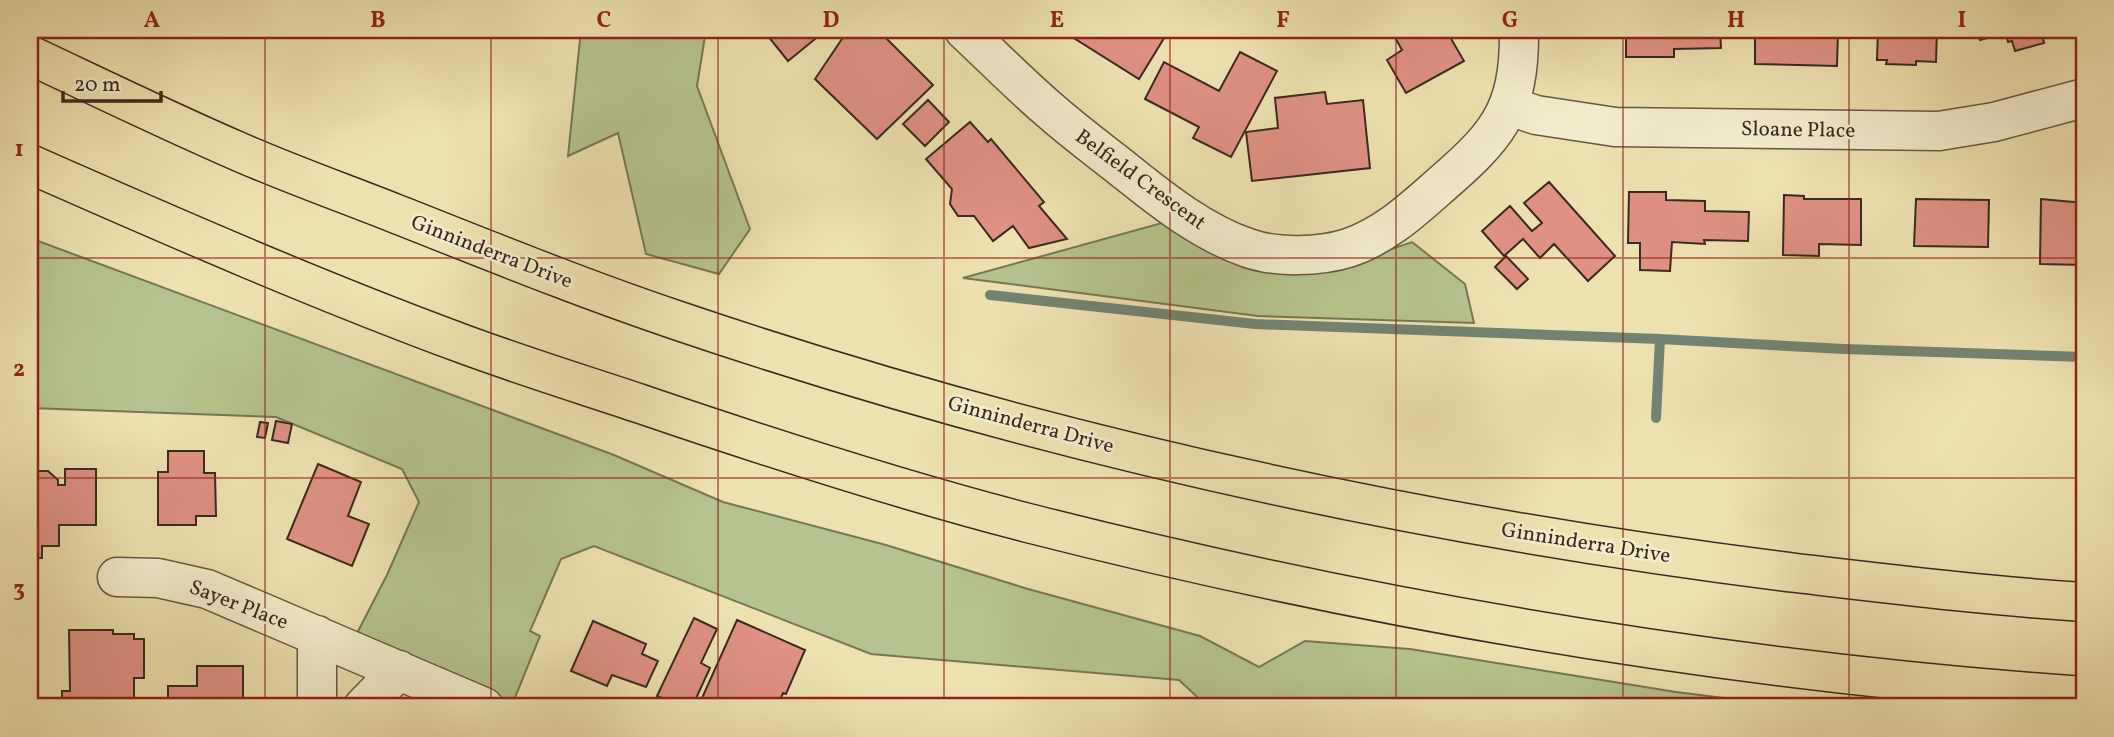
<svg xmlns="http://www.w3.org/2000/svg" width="2114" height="737" font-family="Vollkorn,serif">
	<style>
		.green { fill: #b6c38e; stroke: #787656; stroke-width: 2 }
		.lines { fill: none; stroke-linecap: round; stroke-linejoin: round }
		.stream { stroke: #748371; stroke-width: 10 }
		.building { fill: #df9184; stroke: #3a2a1e; stroke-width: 2 }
		.minor-casing { stroke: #675843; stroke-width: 41 }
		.major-casing { stroke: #3a2a1e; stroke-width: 41 }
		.minor { stroke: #f4eccc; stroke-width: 38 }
		.major { stroke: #eee1b1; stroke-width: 38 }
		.grid { fill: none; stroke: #8f2418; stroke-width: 2; stroke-opacity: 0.55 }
		.labels { text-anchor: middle; stroke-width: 5; stroke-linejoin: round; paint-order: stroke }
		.street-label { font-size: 21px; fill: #3a2a1e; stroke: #f4eccc }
		.neatline { fill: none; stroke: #8f2418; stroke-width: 2.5 }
		.grid-label { font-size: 23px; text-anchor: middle; font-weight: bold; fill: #8f2418 }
	</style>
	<rect width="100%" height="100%" fill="#eee1b1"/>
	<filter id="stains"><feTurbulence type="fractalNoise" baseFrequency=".00286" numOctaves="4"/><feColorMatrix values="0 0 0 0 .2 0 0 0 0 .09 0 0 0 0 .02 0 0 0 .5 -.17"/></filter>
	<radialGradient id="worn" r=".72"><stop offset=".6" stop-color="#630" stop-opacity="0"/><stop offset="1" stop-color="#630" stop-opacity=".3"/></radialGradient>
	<path class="green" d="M581,30H706L697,86L750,229L719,274L646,254L618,133L568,156Z
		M1169,221L1245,268L1330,270L1412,242L1465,284L1474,323L1258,316L963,278Z
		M30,238L614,455L723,502L886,545L1028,589L1200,636L1259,667L1305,641L1410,649L1676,692L1795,707H1208L1179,680L871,654L594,546L561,559L530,631L540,636L512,705L353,641L387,575L419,502L402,469L276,417L30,408Z"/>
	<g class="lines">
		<path class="stream" d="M990,295L1255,324L1660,339L1844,349L2084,357
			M1656,418L1660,339"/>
	</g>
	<path class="building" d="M763,30H826L788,61Z
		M848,30H868L873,34L878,30L933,85L877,139L815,79Z
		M1061,30H1169L1139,79Z
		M1391,30H1446L1464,61L1406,93L1387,60L1402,50Z
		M1626,30H1720L1721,48L1674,49V57H1626Z
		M1755,30H1838L1837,66L1755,64Z
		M1878,30H1937L1936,62L1916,61V65L1886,64L1887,60H1877Z
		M1977,30H2041L2044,43L2015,51L2012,41L2008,42L2006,33L1980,40Z
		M1240,52L1277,71L1231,157L1193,138L1199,127L1145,99L1164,62L1219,91Z
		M1325,92L1327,104L1363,100L1370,168L1252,181L1246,132L1278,128L1275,98Z
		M928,100L949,122L925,146L903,124Z
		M970,122L988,142L991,139L1044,202L1039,206L1067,239L1029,248L1013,226L993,241L974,216H958L950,204L952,189L926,159Z
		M1549,182L1615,256L1588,281L1554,244L1540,258L1523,239L1504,256L1482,231L1510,206L1532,231L1542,223L1524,203Z
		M1629,192H1666V200L1705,201V211L1749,212L1748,241L1704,240L1705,244L1672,242L1670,271L1640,270V243H1628Z
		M1784,195L1804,196V199H1861V245L1819,244V256L1783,255Z
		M1916,199L1989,200L1988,247L1914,246Z
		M2041,199L2084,203V265L2040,264Z
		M1506,256L1528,279L1517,289L1495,267Z
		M276,421L292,424L288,443L272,440Z
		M260,422L268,423L265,438L257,437Z
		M168,451H204V473H215L216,516H196V525H158V472H168Z
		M318,464L361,482L348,516L369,524L352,566L287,539Z
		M65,469H96V525H59V546H42V558H30V471H48L58,480V485H65Z
		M694,618L717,629L701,663L710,668L692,707H682L657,696Z
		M737,620L805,650L786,694L783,693L777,707H698Z
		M593,621L646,644L642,654L658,661L646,687L612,675L607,686L571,671Z
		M69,630H113V634H134V639H144V678H134V707H62V691H70Z
		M197,666H243V707H168V686H197Z"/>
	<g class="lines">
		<defs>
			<path id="minor" d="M964,30C994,58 1022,87 1053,113C1077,134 1103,153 1128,173C1164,202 1204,233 1248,248C1276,258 1320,257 1348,248C1382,237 1409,213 1435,190C1496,137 1520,114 1519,30
				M1510,106L1536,115L1615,127L1939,131L1994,122L2084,98
				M117,577L158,578L207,589L484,707
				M317,635V707
				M363,707L399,670"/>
			<path id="major" d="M30,55C98,87 166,120 235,150C287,173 341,192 394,213C488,250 581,288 676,320C1038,443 1416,526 1796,573C1891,584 1988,596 2084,602
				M30,164C173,227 319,291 466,345C523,366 581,384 638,403C767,447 896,489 1028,523C1374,611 1727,671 2084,696"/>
		</defs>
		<use href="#minor" class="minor-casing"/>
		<use href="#major" class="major-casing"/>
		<use href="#minor" class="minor"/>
		<use href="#major" class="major"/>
	</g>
	<path class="grid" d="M265,30V707M491,30V707M718,30V707M944,30V707M1170,30V707M1396,30V707M1623,30V707M1849,30V707M30,258H2084M30,478H2084"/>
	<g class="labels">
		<g class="street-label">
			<text transform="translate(1798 129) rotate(1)" y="7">Sloane Place</text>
			<text transform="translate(1141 179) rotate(36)" y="7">Belfield Crescent</text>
			<text transform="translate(492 251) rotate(21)" y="7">Ginninderra Drive</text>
			<text transform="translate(1031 424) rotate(15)" y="7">Ginninderra Drive</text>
			<text transform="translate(1586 542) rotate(9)" y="7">Ginninderra Drive</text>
			<text transform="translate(239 604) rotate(21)" y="7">Sayer Place</text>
		</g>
	</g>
	<rect width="2114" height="737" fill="none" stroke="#eee1b1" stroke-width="77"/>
	<path d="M63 91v10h98v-10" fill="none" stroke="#3a2a1e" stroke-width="3.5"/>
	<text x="74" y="91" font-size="21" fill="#3a2a1e" stroke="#f4eccc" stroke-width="5" paint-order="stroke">20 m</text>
	<rect x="38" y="38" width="2038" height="660" class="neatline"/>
	<g class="grid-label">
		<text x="152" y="27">A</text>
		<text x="378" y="27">B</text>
		<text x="604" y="27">C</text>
		<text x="831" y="27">D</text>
		<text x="1057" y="27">E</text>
		<text x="1283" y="27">F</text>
		<text x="1510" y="27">G</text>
		<text x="1736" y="27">H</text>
		<text x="1962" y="27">I</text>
		<text x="19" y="156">1</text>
		<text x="19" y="376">2</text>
		<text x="19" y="596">3</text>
	</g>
	<rect width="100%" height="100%" filter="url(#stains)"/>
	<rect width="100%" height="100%" fill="url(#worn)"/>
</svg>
